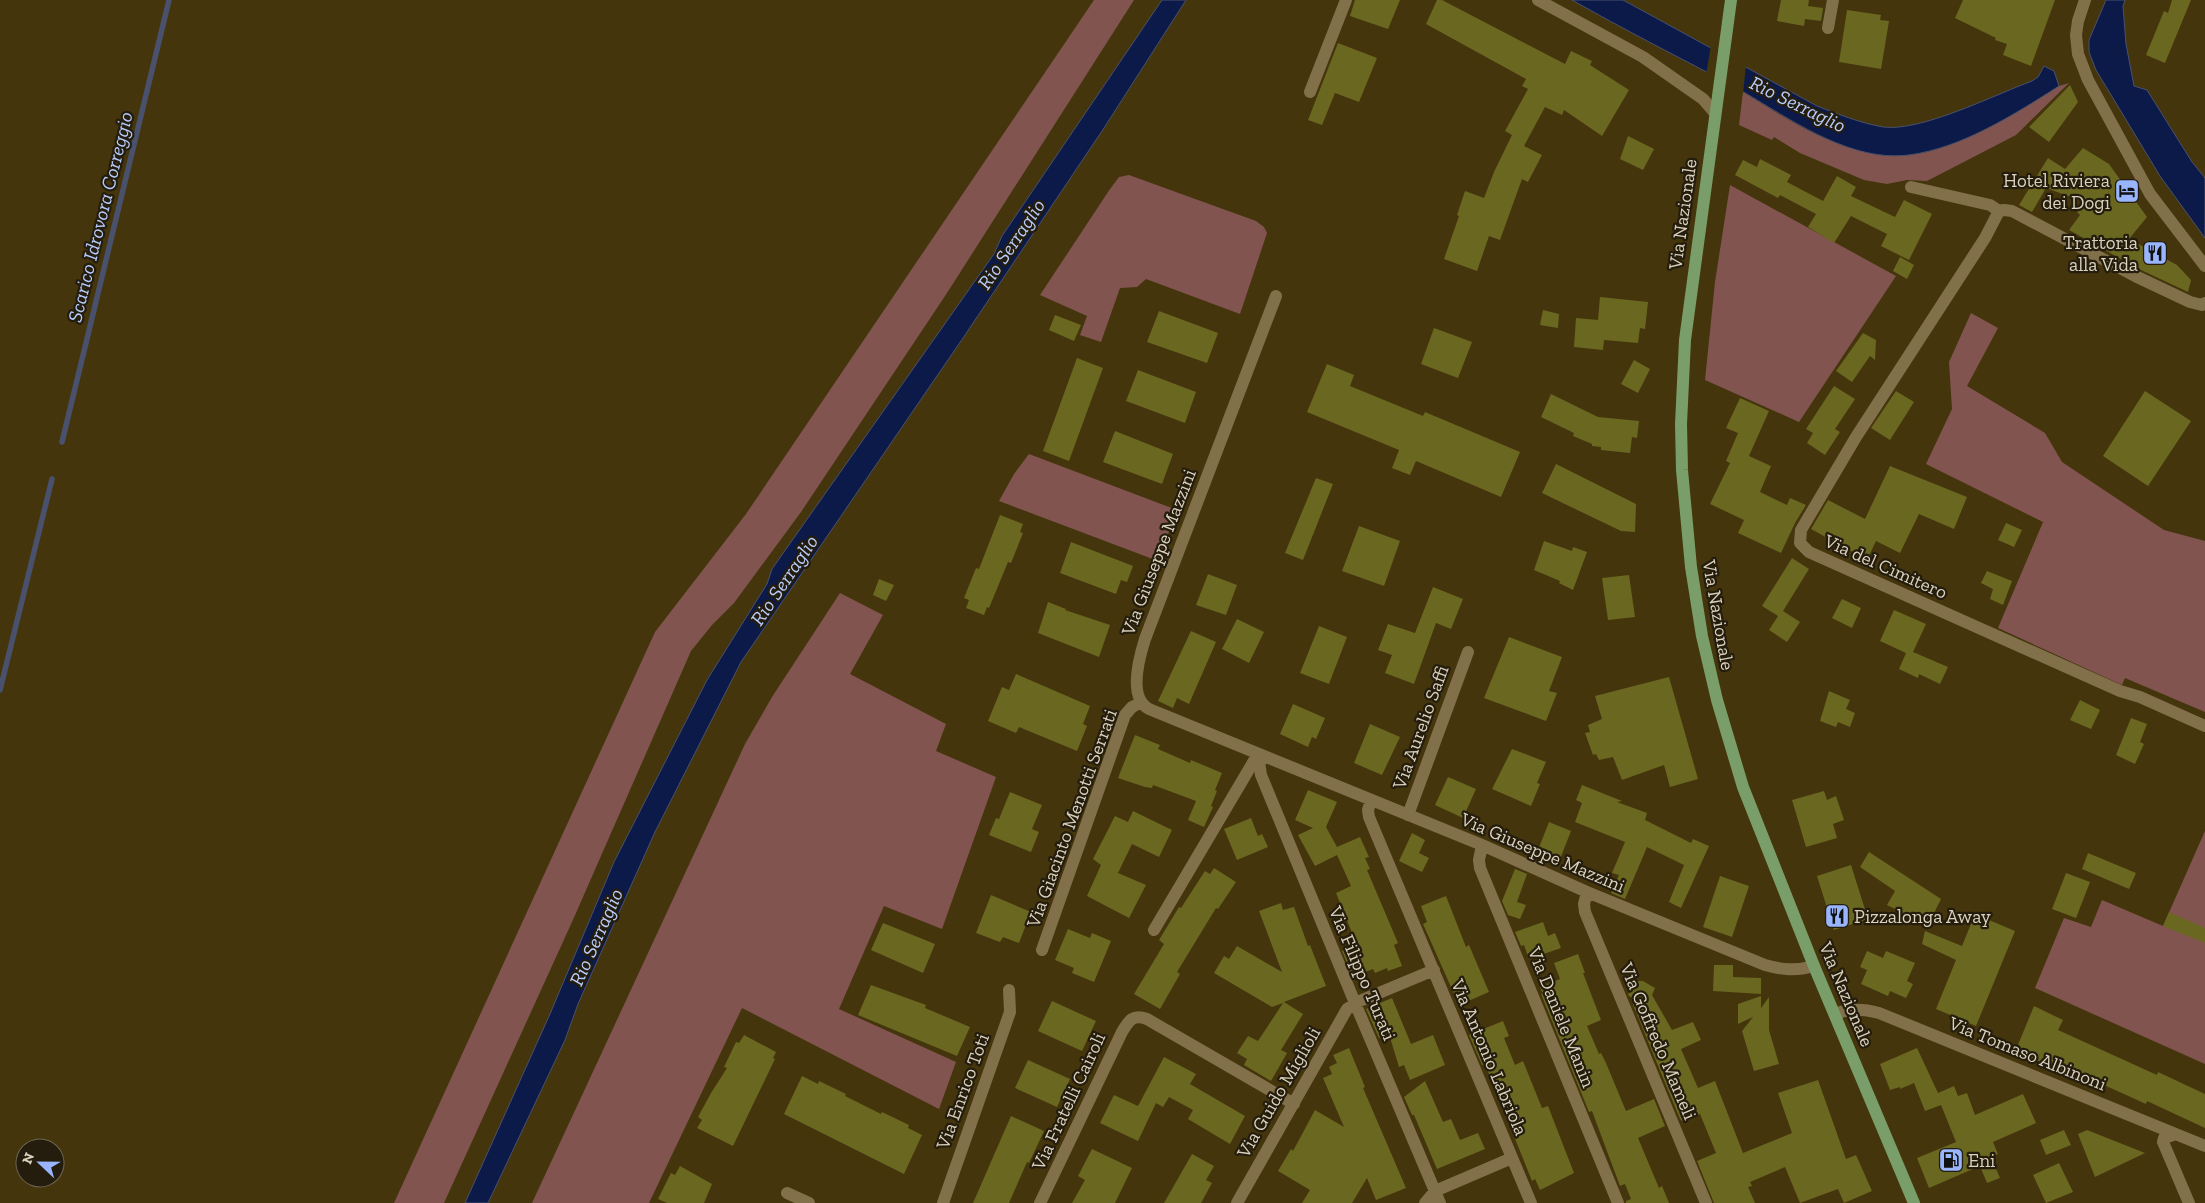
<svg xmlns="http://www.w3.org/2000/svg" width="2205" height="1203" font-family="'Zilla Slab',serif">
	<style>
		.green { fill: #81544f }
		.water { fill: #0c1a4a; stroke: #4a516c }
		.pier { fill: #44350d }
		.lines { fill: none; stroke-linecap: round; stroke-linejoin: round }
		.stream { stroke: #4a516c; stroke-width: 5.5 }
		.building { fill: #6a6720 }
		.minor { stroke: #81704a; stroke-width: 12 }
		.primary { stroke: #7a9e69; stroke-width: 12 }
		.labels { text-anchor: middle; stroke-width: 4.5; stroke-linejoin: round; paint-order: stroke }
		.poi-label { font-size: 19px; fill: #dbd1bd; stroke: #241d0d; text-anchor: end }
		.street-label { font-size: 19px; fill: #dbd1bd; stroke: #241d0d }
		.water-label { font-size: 20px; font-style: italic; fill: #b7ccfd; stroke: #241d0d }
	</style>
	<rect width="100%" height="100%" fill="#44350d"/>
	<path class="green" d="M1094,0H1134L947,293L801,512L734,603L712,625L691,651L572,922L444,1203H394L655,632L746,514Z
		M2069,83L2016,135L1927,181L1907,180L1887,184L1864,180L1800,153L1774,137L1772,140L1739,125L1743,92C1771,109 1799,128 1829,140C1852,149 1884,156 1908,155C1953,152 2021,110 2059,86Z
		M1129,175L1256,221L1264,227L1267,233L1240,314L1146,279L1137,287L1120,288L1101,342L1080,335L1087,316L1040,295L1110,189L1119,177Z
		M1730,185L1896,276L1799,422L1705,380L1715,282Z
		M1971,313L1998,328L1967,386L2045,433L2062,462L2164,530L2205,541V712L2125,678L2122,685L1998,628L2043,522L1926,464L1952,409L1949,362Z
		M1029,454L1177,510L1158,561L999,501L1014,474Z
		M840,593L883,615L850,674L946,724L936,751L996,777L942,929L884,906L839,1009L956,1062L939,1109L742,1008L649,1203H532L745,744L772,697Z
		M2205,831V1064L2035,988L2064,918L2091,927L2102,900L2163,926Z"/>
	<path class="water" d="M1162,0H1186L1104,128L963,338L741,662L655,832L578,1004L565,1040L488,1203H465L550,1014L614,862L707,680L767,584L772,569L994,254L1002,236Z
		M1572,0H1623L1817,106C1838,114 1860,123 1883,127C1921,132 1994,95 2032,81L2038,77L2044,66L2054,71L2059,86C2015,114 1962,148 1909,155C1844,163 1780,111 1726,82C1674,55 1623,29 1572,0Z
		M2106,0H2125L2123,6L2126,44L2134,86L2147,90L2192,162L2205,178V238L2160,176L2096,70L2089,52V40Z"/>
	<path class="pier" d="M1711,45L1746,65L1743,94L1706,75Z"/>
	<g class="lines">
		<path class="stream" d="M62,442L169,0
			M0,690L52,479"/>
	</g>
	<path class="building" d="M1355,0H1400L1388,29L1350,16Z
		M1437,0H1442L1565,64L1571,51L1592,61L1590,65L1629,90L1602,136L1564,110L1562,115L1545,107L1524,146L1542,155L1528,182L1522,179L1500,240L1489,236L1477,271L1444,259L1459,216L1457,215L1465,191L1484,198L1494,172L1512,135L1505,131L1528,89L1522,86L1526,79L1426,24Z
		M1781,0H1809L1808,6L1823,8L1821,21L1805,19L1804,26L1777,21Z
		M1963,0H2055L2031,66L2003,55L2007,44L1995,40L1996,38L1955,18Z
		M2172,0H2191L2165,63L2146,55L2164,11L2168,13Z
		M1847,10L1881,15L1880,20L1889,21L1881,69L1839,62Z
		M1338,43L1377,58L1359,102L1335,93L1322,125L1308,120Z
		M2070,85L2078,102L2049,142L2029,127Z
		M1628,136L1654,149L1643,170L1620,159Z
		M2083,148L2109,164L2147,217L2129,239L2177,265L2191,280L2188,292L2139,269L2069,230L2080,215L2077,212L2085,202L2046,188L2032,212L2019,205L2048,158L2065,169Z
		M1760,159L1791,175L1787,182L1823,201L1837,176L1856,187L1851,196L1895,217L1904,200L1932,214L1909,260L1881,246L1887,234L1851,216L1834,243L1808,227L1816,214L1780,195L1778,198L1735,175L1743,160L1757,167Z
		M1900,257L1914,265L1907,279L1893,271Z
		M1600,297L1648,302L1645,329L1640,328L1638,343L1604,340L1603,350L1574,347L1576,318L1598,320Z
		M1543,310L1559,314L1558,328L1540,325Z
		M1159,311L1218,333L1207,363L1147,342Z
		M1055,315L1081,325L1074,341L1049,330Z
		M1434,328L1472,342L1458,378L1421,364Z
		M1863,333L1876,340L1875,360L1870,356L1852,382L1836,371Z
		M1077,358L1103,368L1069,461L1043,451Z
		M1634,360L1650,369L1638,393L1621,384Z
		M1327,364L1354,375L1350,386L1423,416L1425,412L1520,452L1501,497L1416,461L1410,475L1392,468L1399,450L1307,412Z
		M1138,370L1196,392L1185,423L1126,401Z
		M1834,386L1855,399L1835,429L1840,432L1825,455L1807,443L1813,433L1806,429Z
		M1896,391L1914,402L1890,440L1871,428Z
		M2145,391L2191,421L2148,486L2103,456Z
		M1551,394L1598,417L1639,421L1637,438L1632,437L1630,453L1601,450V447L1592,446V444L1573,436L1574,433L1541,417Z
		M1740,398L1769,411L1749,456L1771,466L1760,492L1787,505L1790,498L1806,505L1795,523L1781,553L1738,533L1744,520L1710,504L1730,463L1726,461L1738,433L1726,428Z
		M1115,431L1173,454L1162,484L1103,462Z
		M1556,464L1636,504L1635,532L1621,531L1542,493Z
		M1890,466L1967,497L1954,529L1919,514L1900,553L1876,541L1868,558L1851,551L1811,529L1828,500L1865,519Z
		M1316,478L1333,484L1303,560L1285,553Z
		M1000,515L1023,524L1020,532L1023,533L1011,563L1008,562L989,608L987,607L984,615L966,608L969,600L964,598L976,568L979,569Z
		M2006,523L2022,530L2014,547L1998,540Z
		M1359,526L1400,541L1384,586L1342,571Z
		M1544,541L1572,551L1573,547L1587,552L1573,590L1559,583L1560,581L1534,570Z
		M1071,542L1133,566L1127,582L1121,580L1116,594L1060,573Z
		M1792,558L1809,569L1783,611L1800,622L1787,642L1769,630L1778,616L1762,606Z
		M1987,571L2012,581L2003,605L1990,599L1993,589L1981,583Z
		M1208,574L1237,585L1226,615L1196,605Z
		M1629,575L1635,617L1608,620L1602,578Z
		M879,579L894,585L886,601L873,595Z
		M1433,587L1463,599L1451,629L1436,623L1414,684L1385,673L1392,655L1378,650L1388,624L1415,633Z
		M1842,599L1861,608L1852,628L1832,618Z
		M1048,602L1066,609L1065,610L1110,625L1099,657L1038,633Z
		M1894,610L1926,624L1913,652L1948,667L1940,684L1919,674L1918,678L1899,669L1906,653L1880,641Z
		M1237,619L1264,632L1249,663L1222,649Z
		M1319,626L1347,637L1329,684L1300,673Z
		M1191,631L1216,642L1189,704L1177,698L1173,708L1158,701Z
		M1509,637L1562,657L1549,691L1557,693L1546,721L1484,698Z
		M1016,674L1090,706L1083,724L1087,726L1077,751L1019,727L1016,733L988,721L1002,687L1009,690Z
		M1669,677L1698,779L1670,787L1664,765L1622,780L1613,757L1599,760L1596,754L1593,755L1585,733L1590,732L1588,725L1602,719L1595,696Z
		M1829,691L1850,700L1846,709L1855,713L1850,727L1838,722L1836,727L1820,721Z
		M2080,700L2100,710L2091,729L2070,720Z
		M1293,704L1325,718L1316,739L1312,737L1308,747L1280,734Z
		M2131,718L2147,724L2140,742L2144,744L2135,764L2116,755Z
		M1370,724L1400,737L1382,775L1354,763Z
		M1135,735L1160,745L1158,749L1190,763L1191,760L1222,773L1215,790L1217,791L1211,806L1213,807L1204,827L1188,820L1196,801L1153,785L1152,788L1145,787L1118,778Z
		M1512,749L1546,762L1537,783L1540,784L1531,806L1492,789Z
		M1448,777L1476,789L1463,818L1435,805Z
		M1582,785L1622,801L1617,802L1647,813L1645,820L1691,843L1693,839L1709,846L1681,908L1669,902L1684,865L1647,847L1625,899L1611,893L1619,875L1612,873L1625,842L1575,822L1582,803L1576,800Z
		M1308,790L1337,802L1326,827L1337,847L1360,837L1369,857L1365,858L1370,869L1367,870L1398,943L1394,945L1402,966L1388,971L1387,968L1375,973L1373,969L1353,977L1342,951L1357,945L1336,893L1351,886L1337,855L1315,866L1298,835L1313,828L1295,820Z
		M1824,791L1827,800L1836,796L1844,820L1833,824L1837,838L1806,847L1792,800Z
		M1010,792L1042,805L1032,829L1039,832L1031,852L989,835L996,818L999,819Z
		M1133,811L1172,830L1159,857L1132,844L1118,873L1146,885L1129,918L1087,896L1101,865L1093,859L1115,816L1128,822Z
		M1251,818L1258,836L1262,834L1268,847L1237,860L1224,829Z
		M1549,822L1571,831L1560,859L1538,850Z
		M1412,833L1425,840L1419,853L1429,858L1422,872L1399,861Z
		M1869,852L1941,899L1928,925L1887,905L1895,891L1860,867Z
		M2088,853L2136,873L2129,889L2082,869Z
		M1851,865L1868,919L1834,930L1817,876Z
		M1214,868L1236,882L1218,909L1216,908L1177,972L1180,974L1160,1009L1134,994L1164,944L1159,940L1179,907L1181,908L1205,871L1210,874Z
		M1515,869L1527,874L1517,902L1526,905L1520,919L1508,915L1502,901Z
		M2066,873L2090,882L2076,918L2052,909Z
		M1720,876L1749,886L1732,937L1703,927Z
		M991,895L1031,912L1019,943L1003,937L1000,942L976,933Z
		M1446,896L1466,947L1469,945L1489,992L1459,1005L1423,924L1427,922L1421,906Z
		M1281,903L1283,910L1294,907L1308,946L1310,945L1326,986L1284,1002L1303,1014L1281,1050L1287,1053L1271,1081L1244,1065L1247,1059L1237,1053L1248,1036L1258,1041L1283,1003L1272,1007L1214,973L1224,956L1229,959L1237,946L1282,972L1259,911Z
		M2169,912L2205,928V943L2163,926Z
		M1975,914L2015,931L1976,1026L1936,1009L1956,960L1922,944L1925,931L1962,946Z
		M1543,922L1548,936L1555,933L1561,948L1529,959L1524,945L1521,946L1515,932Z
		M883,923L935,944L923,973L871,950Z
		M1068,929L1090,938L1092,933L1111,941L1094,982L1072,973L1074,968L1055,960Z
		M1867,951L1883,958L1886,951L1915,963L1907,981L1913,984L1906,998L1890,991L1888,996L1861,984L1867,970L1860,967Z
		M1578,954L1585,973H1583L1601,1020L1587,1026L1599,1054L1601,1053L1606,1063L1626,1111L1654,1099L1665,1126L1638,1138L1659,1188L1662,1186L1669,1203H1626V1201L1631,1199L1625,1184L1620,1186L1592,1111L1589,1112L1541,994H1543L1540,987L1560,979L1554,963Z
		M1714,965H1733V977L1761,978V994L1713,991Z
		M1634,981H1643L1655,988L1652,995L1672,1030L1693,1022L1701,1040L1681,1049L1698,1088L1715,1081L1743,1153L1792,1133L1778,1093L1818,1080L1846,1159L1856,1155L1872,1191L1844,1203L1838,1189L1800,1203L1785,1167L1750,1182L1752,1186L1748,1187L1755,1203H1714L1697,1161L1716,1153L1700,1114L1682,1121L1680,1119L1633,1005L1635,1000L1628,995Z
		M871,985L926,1005L925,1008L970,1027L957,1056L858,1015Z
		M1761,996V1008L1769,997V1030L1779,1064L1754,1071L1742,1031L1753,1017L1738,1024V1004Z
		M1392,998L1411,1044L1433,1035L1445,1065L1410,1080L1404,1065L1399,1067L1389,1034L1379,1038L1366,1009Z
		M1052,1001L1096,1021L1082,1051L1038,1031Z
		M2034,1006L2063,1020L2058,1030L2157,1075L2158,1072L2205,1094V1128L2147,1101L2146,1104L2073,1071L2072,1075L2015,1052Z
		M1503,1021L1509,1036L1504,1038L1515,1065L1523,1061L1542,1108L1548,1106L1574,1173L1540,1190L1535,1179L1532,1181L1485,1064L1482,1065L1469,1035Z
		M744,1035L776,1052L773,1058L775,1059L733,1146L697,1128L702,1120L698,1117L711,1093L727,1068L724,1067L736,1042L739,1043Z
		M1349,1048L1365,1087L1363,1088L1406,1188L1376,1200L1367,1178L1352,1203H1302L1310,1190L1278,1171L1291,1149L1293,1151L1315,1110L1344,1127L1323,1078L1332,1074L1329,1067L1337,1063L1333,1055Z
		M1917,1048L1938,1093L1954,1086L1958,1096L1967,1093L1975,1115L2023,1094L2036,1123L1993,1142L1998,1154L1991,1157L2000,1178L1987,1183L1980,1166L1929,1188L1917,1158L1956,1142L1941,1105L1925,1111L1914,1083L1900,1089V1087L1890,1090L1880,1064Z
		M1164,1057L1196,1074L1190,1084L1245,1116L1230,1144L1188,1119L1193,1110L1169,1097L1163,1107L1156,1103L1138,1141L1100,1123L1114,1095L1138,1106Z
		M1028,1060L1070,1079L1057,1107L1015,1088Z
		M802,1076L818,1084L819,1081L846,1094L845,1096L881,1114L882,1112L909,1125L908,1128L922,1135L904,1174L784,1114Z
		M1425,1081L1443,1122L1451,1119L1460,1140L1478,1133L1485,1149L1437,1169L1414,1115H1412L1404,1097Z
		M1011,1116L1044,1131L1029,1163L1027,1162L1009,1203H973Z
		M2064,1130L2071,1145L2046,1155L2040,1140Z
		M2087,1130L2145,1153L2095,1177L2078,1134Z
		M1092,1149L1132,1168L1115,1203H1072L1085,1180L1078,1176Z
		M1192,1154L1214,1166L1206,1180L1212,1183L1201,1203H1164Z
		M2059,1163L2073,1192L2046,1203L2033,1175Z
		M680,1166L712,1184L704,1203H667L658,1199L671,1173L675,1175Z"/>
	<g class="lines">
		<path class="minor" d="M1538,0L1643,57L1703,99L1715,113
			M2085,0L2078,21L2076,35L2078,54L2088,80L2150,194L2205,266
			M1828,28L1833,0
			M1310,92L1346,0
			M1911,187L1990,205L1999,211L2004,210L2012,211L2135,276L2190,302L2202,305L2205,303
			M1999,211L1985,238L1856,437L1801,530L1800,543L1809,552L2120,691L2140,697L2205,726
			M1276,296L1145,639C1139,658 1128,698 1149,709L1482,845L1587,892L1765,965C1783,970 1796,971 1814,966
			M1258,754L1261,775L1355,1003L1440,1203
			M1371,800L1368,810L1369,817L1531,1203
			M1408,815L1468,652
			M1482,845L1479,860L1480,868L1618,1203
			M1587,892L1584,904L1585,912L1706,1203
			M1154,930L1258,754
			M1042,950L1125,715L1132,707L1140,703
			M1835,1014C1849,1008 1864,1009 1879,1013L2205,1146
			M2176,1134L2164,1138L2163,1142L2189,1203
			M787,1193L809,1203
			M943,1203L1010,1012L1009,990
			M1040,1203L1122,1032C1129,1020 1133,1014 1147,1019L1294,1104
			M1237,1203L1347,1009L1355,1003L1434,970
			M1425,1203L1435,1191L1512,1158"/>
		<path class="primary" d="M1731,0L1685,340L1681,424L1682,470L1691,567L1702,636L1717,700L1743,787L1814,966L1914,1203"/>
	</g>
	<defs>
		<symbol id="hotel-square" viewBox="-11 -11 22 22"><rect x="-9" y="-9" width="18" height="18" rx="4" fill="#98b5fd" stroke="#241d0d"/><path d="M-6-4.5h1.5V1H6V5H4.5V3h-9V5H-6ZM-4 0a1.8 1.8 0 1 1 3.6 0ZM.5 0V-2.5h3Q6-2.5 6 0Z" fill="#111"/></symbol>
		<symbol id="restaurant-square" viewBox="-11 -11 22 22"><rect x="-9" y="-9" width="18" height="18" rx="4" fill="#98b5fd" stroke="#241d0d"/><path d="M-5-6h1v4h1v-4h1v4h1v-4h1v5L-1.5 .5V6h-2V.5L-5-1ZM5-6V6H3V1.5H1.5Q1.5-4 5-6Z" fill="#111"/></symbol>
		<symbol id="fuel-square" viewBox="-11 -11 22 22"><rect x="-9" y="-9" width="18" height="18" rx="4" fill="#98b5fd" stroke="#241d0d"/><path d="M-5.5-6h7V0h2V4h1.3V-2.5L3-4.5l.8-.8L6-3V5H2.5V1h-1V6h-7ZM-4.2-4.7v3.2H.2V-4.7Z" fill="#111"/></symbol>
	</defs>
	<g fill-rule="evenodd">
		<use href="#hotel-square" x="2113" y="177" width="28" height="28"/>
		<use href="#restaurant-square" x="2141" y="239" width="28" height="28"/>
		<use href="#restaurant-square" x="1823" y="902" width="28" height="28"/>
		<use href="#fuel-square" x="1937" y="1146" width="28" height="28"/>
	</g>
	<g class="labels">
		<g class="poi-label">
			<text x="2110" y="187">Hotel Riviera<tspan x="2110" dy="22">dei Dogi</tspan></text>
			<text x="2138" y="249">Trattoria<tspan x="2138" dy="22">alla Vida</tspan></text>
			<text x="1854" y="923" text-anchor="start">Pizzalonga Away</text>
			<text x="1968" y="1167" text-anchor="start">Eni</text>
		</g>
		<g class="street-label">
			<text transform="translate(1682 214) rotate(-82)" y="7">Via Nazionale</text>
			<text transform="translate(1158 552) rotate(-69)" y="7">Via Giuseppe Mazzini</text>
			<text transform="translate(1886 566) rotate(24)" y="7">Via del Cimitero</text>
			<text transform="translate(1719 615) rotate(80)" y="7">Via Nazionale</text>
			<text transform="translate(1420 727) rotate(-70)" y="7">Via Aurelio Saffi</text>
			<text transform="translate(1071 818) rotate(-70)" y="7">Via Giacinto Menotti Serrati</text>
			<text transform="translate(1543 852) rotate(23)" y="7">Via Giuseppe Mazzini</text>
			<text transform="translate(1363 973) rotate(67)" y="7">Via Filippo Turati</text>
			<text transform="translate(1847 994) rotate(67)" y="7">Via Nazionale</text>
			<text transform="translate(1562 1017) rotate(68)" y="7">Via Daniele Manin</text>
			<text transform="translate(1659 1041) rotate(67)" y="7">Via Goffredo Mameli</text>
			<text transform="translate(2028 1053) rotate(22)" y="7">Via Tomaso Albinoni</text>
			<text transform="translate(1490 1057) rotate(67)" y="7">Via Antonio Labriola</text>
			<text transform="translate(962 1091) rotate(-70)" y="7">Via Enrico Toti</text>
			<text transform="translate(1278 1092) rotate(-60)" y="7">Via Guido Miglioli</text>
			<text transform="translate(1068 1101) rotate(-65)" y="7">Via Fratelli Cairoli</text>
		</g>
		<g class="water-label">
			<text transform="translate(1798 104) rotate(26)" y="7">Rio Serraglio</text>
			<text transform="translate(100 217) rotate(-76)" y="7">Scarico Idrovora Correggio</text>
			<text transform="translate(1011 244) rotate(-56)" y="7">Rio Serraglio</text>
			<text transform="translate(784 580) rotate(-56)" y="7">Rio Serraglio</text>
			<text transform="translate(596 937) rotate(-66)" y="7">Rio Serraglio</text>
		</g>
	</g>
	<g transform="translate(40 1163) rotate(292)"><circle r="24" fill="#241d0d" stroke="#6d6553"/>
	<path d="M0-4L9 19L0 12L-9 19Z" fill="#98b5fd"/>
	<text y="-8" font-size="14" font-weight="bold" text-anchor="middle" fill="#dbd1bd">N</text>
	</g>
</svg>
